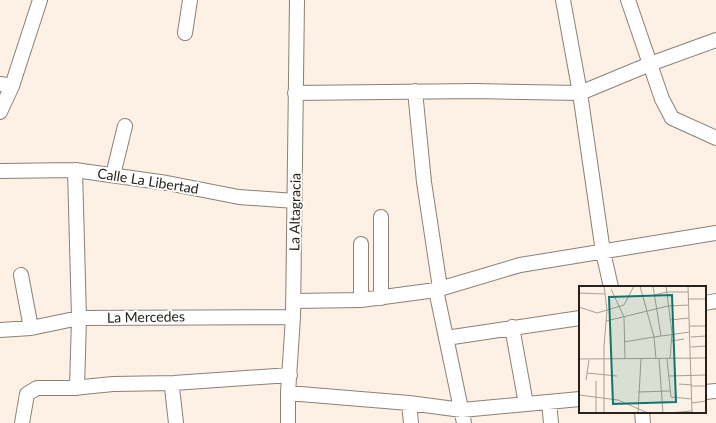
<svg xmlns="http://www.w3.org/2000/svg" width="716" height="423" font-family="Lato,sans-serif">
	<style>
		.lines { fill: none; stroke-linecap: round; stroke-linejoin: round }
		.minor-casing { stroke: #8b8075; stroke-width: 16 }
		.minor { stroke: #fff; stroke-width: 14 }
		.labels { text-anchor: middle; stroke-width: 4; stroke-linejoin: round; paint-order: stroke }
		.street-label { font-size: 14px; fill: #26221d; stroke: #fff }
		.inset-road { fill: none; stroke: #a79e95; stroke-width: 1 }
		.view { fill: #0f766e; fill-opacity: 0.15; stroke: #0f766e; stroke-width: 2 }
		.inset-edge { fill: none; stroke: #26221d; stroke-width: 2 }
	</style>
	<rect width="100%" height="100%" fill="#fdf1e5"/>
	<g class="lines">
		<defs>
			<path id="minor" d="M563,0L580,93L603,252L611,287
				M628,0L662,99L672,118L716,138
				M185,33L190,0
				M0,84L12,86
				M415,91L424,182L440,288
				M295,93L475,91L580,93L650,64L716,40
				M0,112L12,86L40,0
				M75,170L79,318L77,388
				M0,171L75,170L167,183L239,197L295,201
				M113,175L125,126
				M21,275L31,328
				M436,290L464,423
				M381,298V217
				M361,300V244
				M293,301L361,300L436,290L520,265L716,233
				M705,303L716,301
				M512,327L526,404
				M0,330L31,328L79,318L293,317
				M446,338L580,318
				M174,383L172,388L176,423
				M705,392L716,391
				M288,393L409,403L462,410L580,399
				M549,402L551,423
				M409,403L411,423
				M642,412L643,423
				M22,423L27,394L37,388H73L113,384L174,383L290,375
				M288,423V393L293,317L297,0"/>
		</defs>
		<use href="#minor" class="minor-casing"/>
		<use href="#minor" class="minor"/>
	</g>
	<g class="labels">
		<g class="street-label">
			<text transform="translate(148 181) rotate(9)" y="5">Calle La Libertad</text>
			<text transform="translate(295 212) rotate(-89)" y="5">La Altagracia</text>
			<text transform="translate(146 317) rotate(-1)" y="5">La Mercedes</text>
		</g>
	</g>
	<g transform="translate(579 286)">
		<rect width="127" height="127" fill="#fdf1e5"/>
		<path class="inset-road" d="M25,0L28,24L25,60V127M61,0L75,51L77,73M74,0L82,50M87,0L93,47L91,73M109,0L113,127M32,3L45,31L46,73M0,7L26,8M75,9L88,6H109M109,13H127M0,21L18,27L45,19L55,0M91,34L110,32M27,35L89,20L110,19M111,40H127M75,51L111,46M112,51L127,50M92,55L105,53M45,56L75,51M112,61L127,60M0,73L127,72M80,73L84,127M88,73L92,111L113,113M8,87L38,90M90,90L127,89M7,94L10,74M17,95V127M100,98L113,99M113,100H127M59,106L91,105M0,109L39,114L69,127M113,117L127,115M59,127L62,73M89,127L113,125"/>
		<path class="view" d="M93,9L97,116L34,118L30,11Z"/>
		<rect width="127" height="127" class="inset-edge"/>
	</g>
</svg>
